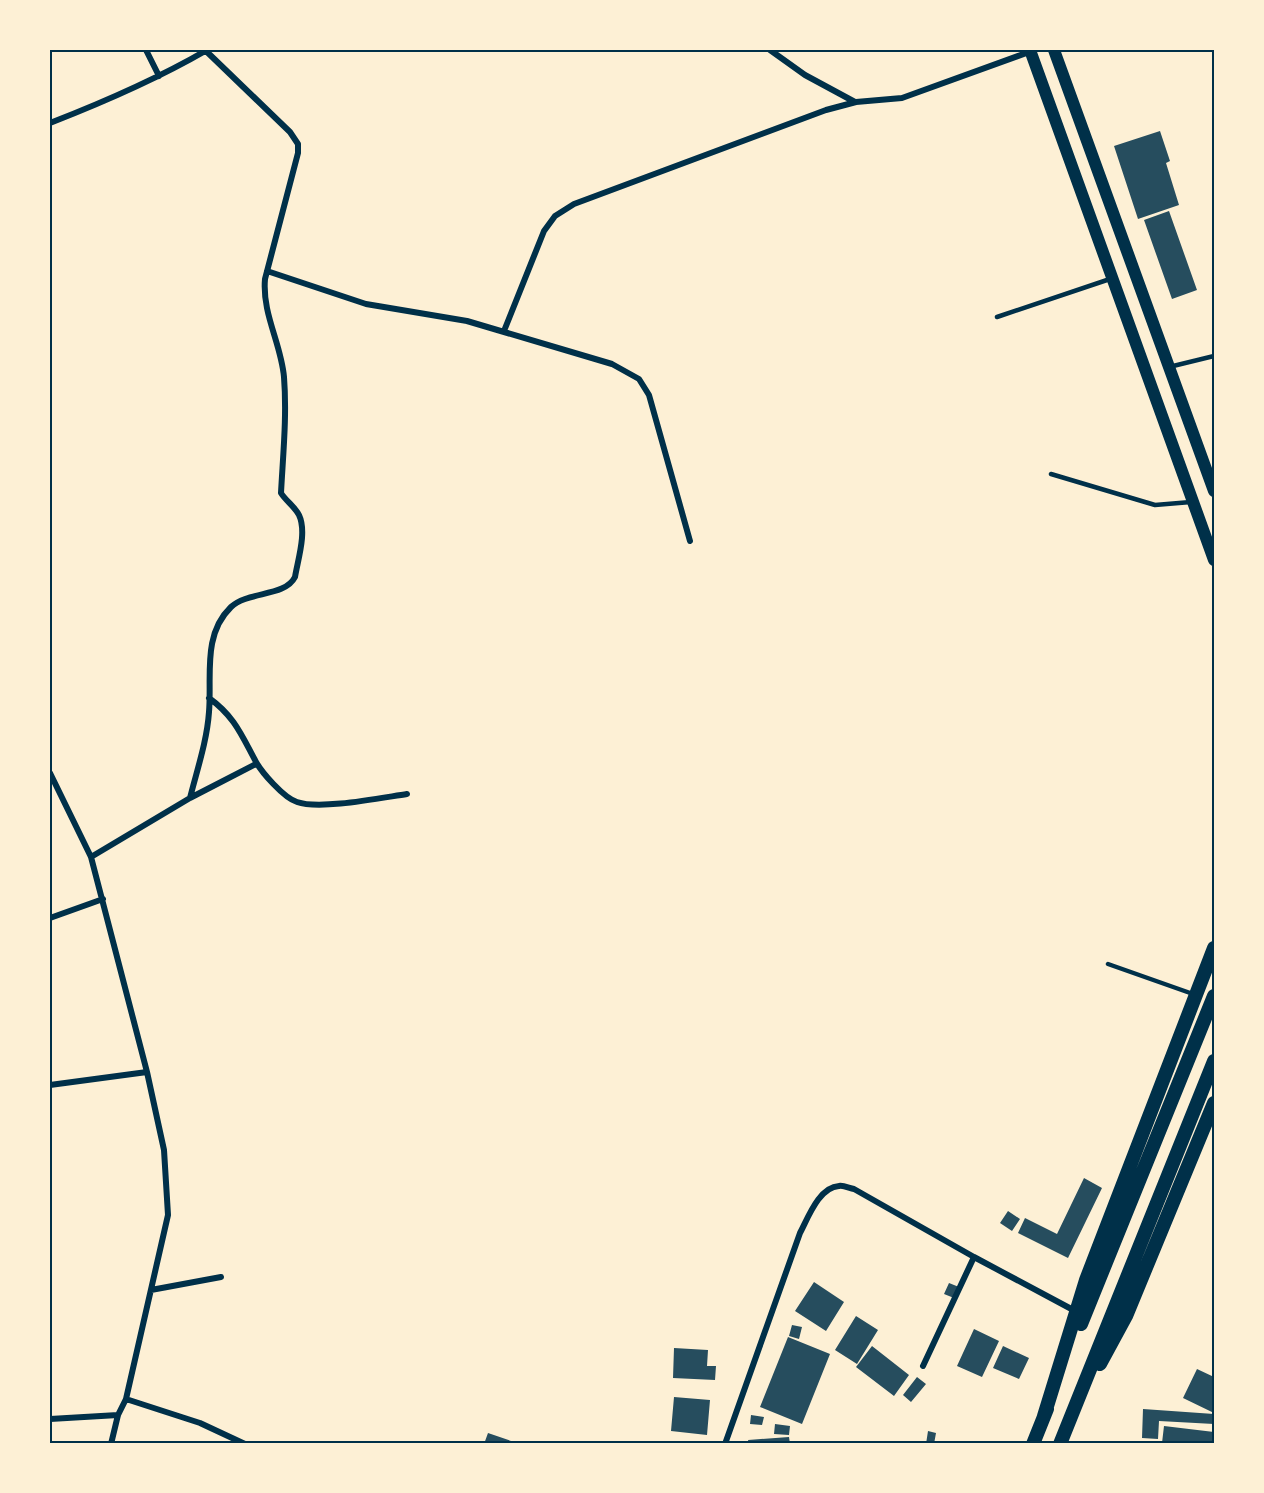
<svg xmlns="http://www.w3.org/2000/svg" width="1264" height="1493" font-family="'Fira Sans Condensed',sans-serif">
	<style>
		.building { fill: #264d5e }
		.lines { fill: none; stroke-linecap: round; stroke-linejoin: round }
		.service { stroke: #003049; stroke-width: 4.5 }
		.minor { stroke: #003049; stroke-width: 6 }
		.secondary { stroke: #003049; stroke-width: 12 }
		.trunk { stroke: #003049; stroke-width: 14 }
		.neatline { fill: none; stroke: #003049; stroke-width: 2 }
	</style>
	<rect width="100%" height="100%" fill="#fdf0d5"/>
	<path class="building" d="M1160,131L1170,161L1166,163L1179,205L1138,219L1114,146Z
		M1169,211L1197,290L1172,299L1144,220Z
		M1084,1178L1102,1188L1068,1258L1018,1233L1025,1218L1057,1234Z
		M1008,1211L1020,1219L1012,1231L1000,1223Z
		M814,1282L844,1302L826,1331L795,1311Z
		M949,1283L959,1287L954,1298L944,1294Z
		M856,1316L878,1330L857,1364L835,1350Z
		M792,1325L802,1327L799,1339L789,1336Z
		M974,1329L999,1341L982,1377L957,1366Z
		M788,1337L830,1354L802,1424L760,1407Z
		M872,1346L909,1375L894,1396L856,1367Z
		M1003,1346L1029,1358L1019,1379L993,1368Z
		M674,1348L708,1350L707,1366H716L715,1380L673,1378Z
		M1197,1369L1214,1377V1413L1183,1398Z
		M917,1377L926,1384L911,1402L903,1395Z
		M674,1397L710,1400L707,1435L671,1431Z
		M1143,1409L1214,1414V1424L1159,1421L1158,1439L1142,1438Z
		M751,1415L764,1417L762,1425L750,1424Z
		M775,1424L790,1426L789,1435L774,1434Z
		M1164,1426L1214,1432V1444L1162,1443Z
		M928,1431L936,1433L934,1444H926Z
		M488,1433L517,1443V1444H484Z
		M789,1437L790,1444H749L748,1440Z"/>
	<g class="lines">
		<path class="service" d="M997,317L1110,279
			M1169,367L1214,356
			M1051,474L1155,505L1191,502
			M1108,964L1193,994"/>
		<path class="minor" d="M146,50L159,76
			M770,50L805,75L855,102
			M50,123C104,102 157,79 207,50
			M267,271L366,304L467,321L612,364L639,379L649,395L690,541
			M504,331L544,231L555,216L574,204L826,110L856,102L902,98L1032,51
			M209,698C234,716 241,734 255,760C261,772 284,798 297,802C320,810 380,798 407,794
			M50,773L91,857L147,1072L164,1150L168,1215L126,1399L118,1415L111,1444
			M190,798C197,770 207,741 209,712C212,677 202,635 231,607C248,591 285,597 295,577C298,559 307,532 299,515C295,507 286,501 281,493C283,455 287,416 284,377C281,343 262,314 265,279L298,153V144L290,132L206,51
			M91,857L190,798L256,764
			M50,918L103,899
			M50,1085L147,1072
			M151,1290L221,1277
			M923,1366L974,1257
			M126,1399L200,1423L245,1444
			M50,1419L118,1415
			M725,1444L800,1233C808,1218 819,1187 839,1186C843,1185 849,1188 854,1189L974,1257L1077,1312"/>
		<path class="secondary" d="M1030,50L1214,560
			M1054,50L1214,491"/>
		<path class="trunk" d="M1081,1324L1214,996
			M1100,1364L1126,1316L1214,1103
			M1044,1416L1086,1280L1214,948
			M1033,1444L1047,1409
			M1060,1444L1214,1061"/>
	</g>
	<rect width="1264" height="1493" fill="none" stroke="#fdf0d5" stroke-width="102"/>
	<rect x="51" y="51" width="1162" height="1391" class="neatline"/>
</svg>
